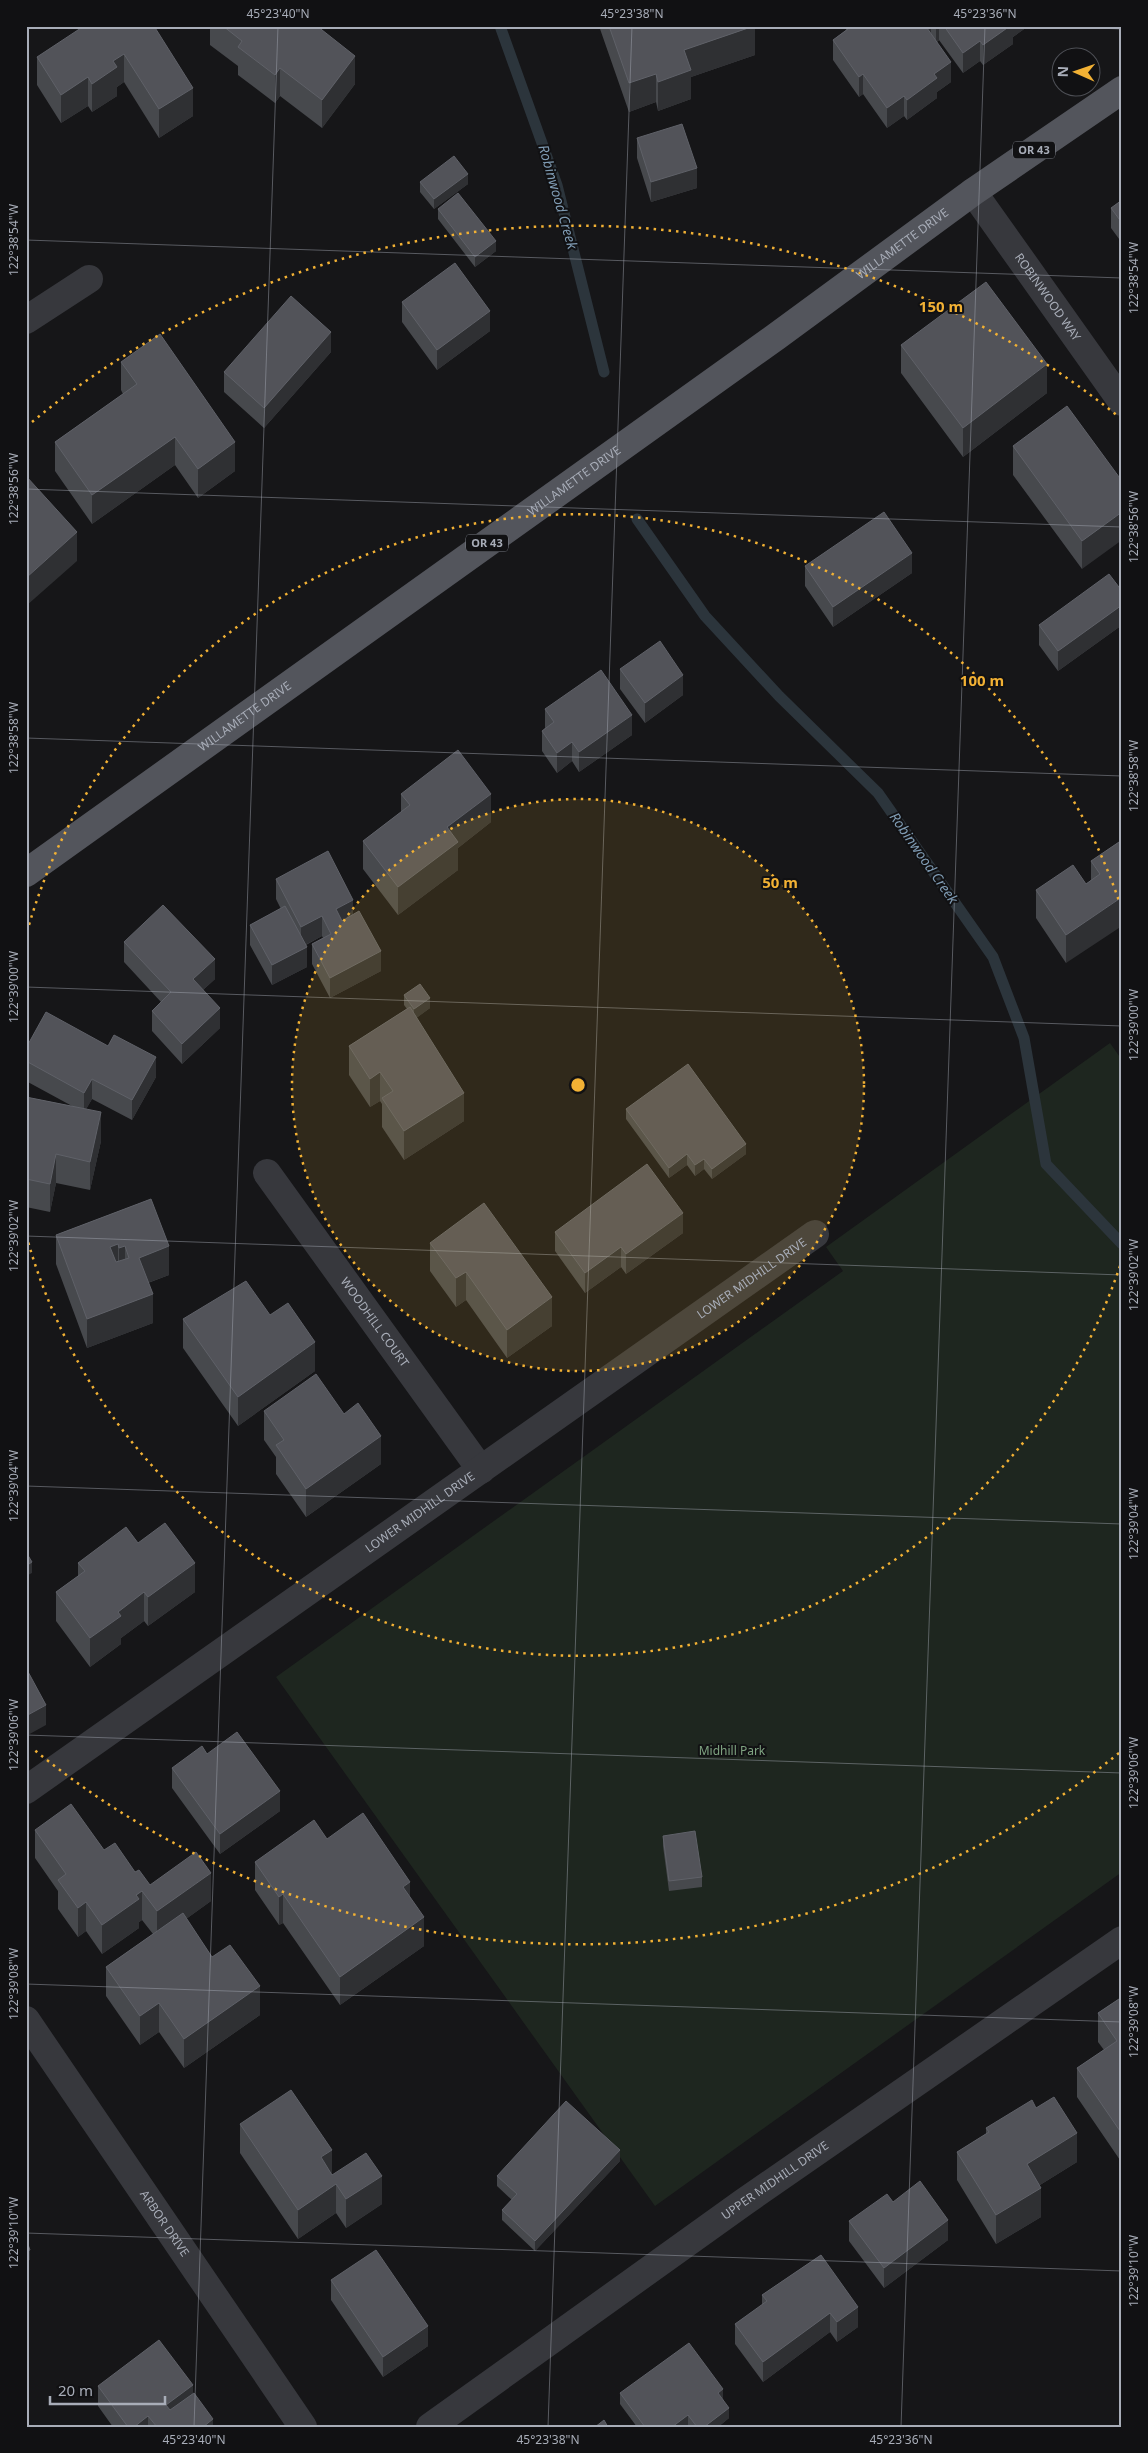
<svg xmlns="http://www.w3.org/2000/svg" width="1148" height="2453" font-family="'Noto Sans',sans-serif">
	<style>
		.green { fill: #1e261f }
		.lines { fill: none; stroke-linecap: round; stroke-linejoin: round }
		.stream { stroke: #2c353c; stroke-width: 11 }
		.minor { stroke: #37383d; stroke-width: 28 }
		.primary { stroke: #53555c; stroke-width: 28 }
		.wall { fill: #47494d }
		.shaded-wall { fill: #2f3033 }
		.building { fill: #525359; stroke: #5f6168; fill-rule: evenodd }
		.ticks { fill: none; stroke: #a8adb8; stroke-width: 1; stroke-opacity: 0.45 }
		.ring { fill: none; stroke: #f2b134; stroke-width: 2.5; stroke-dasharray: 2.5 5 }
		.labels { text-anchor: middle; stroke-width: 4; stroke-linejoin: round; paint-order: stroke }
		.shield { fill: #111113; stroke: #7b7e86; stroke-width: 1 }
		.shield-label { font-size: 11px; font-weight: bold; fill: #a8adb8 }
		.street-label { font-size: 12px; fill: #a8adb8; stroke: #111113 }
		.park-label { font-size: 12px; fill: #7fa381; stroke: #111113 }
		.water-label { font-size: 14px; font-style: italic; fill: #7f9bb3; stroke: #111113 }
		.centre { fill: #f2b134; stroke: #111113; stroke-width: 2.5 }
		.ring-label { font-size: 15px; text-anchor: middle; font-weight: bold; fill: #f2b134; stroke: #111113; stroke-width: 4; stroke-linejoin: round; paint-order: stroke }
		.neatline { fill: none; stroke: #a8adb8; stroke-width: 2 }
		.ticks-label { font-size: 12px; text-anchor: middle; fill: #a8adb8 }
	</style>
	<rect width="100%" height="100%" fill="#161618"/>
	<path class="green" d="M1110,1043L1122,1060V1872L655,2206L276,1677L843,1271L826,1247Z"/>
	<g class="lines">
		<path class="stream" d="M500,26L557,185L604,372
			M637,519L705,616L779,696L878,793L993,957L1024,1038L1046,1164L1122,1244"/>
		<g class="minor">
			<path id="s1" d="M973,192L1122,402"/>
			<path d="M26,320L89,279"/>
			<path id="s2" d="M267,1173L481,1470"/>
			<path id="s3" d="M26,1790L815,1234"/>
			<path id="s4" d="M26,2020L303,2427"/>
			<path id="s5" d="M430,2427L744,2202L1122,1940"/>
		</g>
		<path class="primary" id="s6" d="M26,873L777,336L973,192L1122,90"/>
	</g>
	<path class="wall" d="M154,26L193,116L159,138L124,82L117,87V96L92,112L88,106L61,123L37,85V57Z
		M210,26H317L355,84L322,128L280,96L275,103L238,75V66L210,45Z
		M599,26H755V55L691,77V99L658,111L656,102L629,112Z
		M846,26H1027V27L1013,37V44L983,65L980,61L963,73L939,40L937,42L951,82L937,92V98L907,120L904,116L887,128L863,94L859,97L833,60V40L846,30Z
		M637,138L697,188L651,202L637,158Z
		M420,182L468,184L434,209L420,192Z
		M1122,200V243L1111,228V208Z
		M438,209L496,251L475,267L438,219Z
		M402,302L490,331L437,370L402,322Z
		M901,345L1047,393L963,457L901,373Z
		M331,352L264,428L224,392V372Z
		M121,362L235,471L198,498L175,465L92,524L55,471V442L123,394L121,390Z
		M1013,446L1122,481L1082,569L1013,475Z
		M805,566L912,573L833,627L805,586Z
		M1122,591V625L1058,671L1039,645V625Z
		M620,669L683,695L645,723L620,689Z
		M545,709L632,735L579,772L572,761L557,773L542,751V731L545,728Z
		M401,794L491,822L458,848V870L398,915L363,869V841L401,812Z
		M1122,840L1066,963L1036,918V890L1086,884L1091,880V861Z
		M276,879L353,915L381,971L330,998L312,964V944L323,938L322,936L306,945L307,967L272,985L250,945V925L281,909L276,899Z
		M124,942L215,979L203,990L220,1028L182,1064L152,1031V1011L161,1002L124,962Z
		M404,995L430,1008L416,1018L464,1121L404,1160L382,1127V1104L380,1101L370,1107L349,1075V1046L407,1009L404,1005Z
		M26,1048L156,1077L132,1120L92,1099L86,1109L101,1141L90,1190L56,1183L50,1212L26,1207V1097L72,1106L26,1081Z
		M626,1109L746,1154L712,1179L704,1169L695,1176L687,1165L669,1178L626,1119Z
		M151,1199L169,1275L148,1283L153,1323L87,1348L56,1264V1235Z
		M555,1232L683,1233L626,1274L621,1267L585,1293L555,1251Z
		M430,1243L552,1326L507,1358L466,1300L456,1307L430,1271Z
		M183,1319L315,1371L238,1426L183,1348Z
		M264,1411L344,1414L381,1464L306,1517L276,1474V1457L264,1440Z
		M138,1543L195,1592L148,1626L144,1621L121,1638V1644L90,1667L56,1621V1592L78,1576V1563Z
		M207,1754L280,1811L220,1854L172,1788V1768Z
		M35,1830L104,1850L135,1872L150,1885L211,1901L186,1919L212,1957L260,2015L184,2068L159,2032L140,2045L106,1996V1967L153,1934L142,1920L139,1922V1928L102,1954L86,1931L78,1937L58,1909V1891L35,1858Z
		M663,1836L702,1877V1887L669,1891L663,1846Z
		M327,1839L410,1897L424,1946L340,2005L283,1923L279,1925L255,1890V1862Z
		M1122,1997V2163L1077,2097V2068L1104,2050L1098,2042V2013Z
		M1036,2108L1077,2162L1040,2185L1041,2217L996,2244L957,2180V2152L986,2134V2128Z
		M240,2124L332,2174L382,2204L346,2228L336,2213L298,2239L240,2153Z
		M620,2161L535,2251L502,2220V2210L512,2200L497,2186V2176Z
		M893,2202L948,2240L884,2288L849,2241V2221Z
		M821,2255L858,2327L837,2342L830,2332L763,2382L735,2344V2324L762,2305V2295Z
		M331,2280L428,2346L383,2377L331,2300Z
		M98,2386L193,2393L213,2427H113L98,2406Z
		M620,2393L723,2399L729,2418L718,2427H689L688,2425L686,2427H637L620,2404Z"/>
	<path class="shaded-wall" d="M755,26V55L691,77V99L658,111V82L684,50Z
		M930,26H931V46L927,28Z
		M936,26H939V40L936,42Z
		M1010,26H1027V27L1013,37V44L983,65V45Z
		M980,41V61L963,73V53Z
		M124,54V82L117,87V96L92,112V84L113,61Z
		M355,56V84L322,128V100Z
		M951,62V82L937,92V98L907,120V100L934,74Z
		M280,68V96L275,103V75Z
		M656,74V102L629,112V83Z
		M863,74V94L859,97V77Z
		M88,77V106L61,123V95Z
		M193,88V116L159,138V109Z
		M904,96V116L887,128V108Z
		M697,168V188L651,202V182Z
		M468,174V184L434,209V199Z
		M496,241V251L475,267V257Z
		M490,311V331L437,370V350Z
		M331,332V352L264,428V408Z
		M1047,364V393L963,457V428Z
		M175,437V465L92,524V495Z
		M235,442V471L198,498V469Z
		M1122,512V540L1082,569V541Z
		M77,532V561L26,606V578Z
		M912,553V573L833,627V607Z
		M1122,605V625L1058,671V651Z
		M683,675V695L645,723V703Z
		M632,715V735L579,772V752Z
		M572,742V761L557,773V753Z
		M491,794V822L458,848V870L398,915V887L447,827Z
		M1122,897V926L1066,963V935Z
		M353,900V920L336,929V909Z
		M322,916V936L301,947V927Z
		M307,947V967L272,985V965Z
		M381,951V971L330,998V978Z
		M215,959V979L193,999V979Z
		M430,998V1008L414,1020V1009Z
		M220,1008V1028L182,1064V1044Z
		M156,1057V1077L132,1120V1100Z
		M380,1072V1101L370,1107V1079Z
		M92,1079V1099L84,1113V1093Z
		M464,1093V1121L404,1160V1131Z
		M101,1112V1141L90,1190V1162Z
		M746,1144V1154L712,1179V1169Z
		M56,1154V1183L50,1212V1184Z
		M687,1154V1165L669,1178V1168Z
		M704,1159V1169L695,1176V1165Z
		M683,1213V1233L626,1274V1254Z
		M118,1244V1273L110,1247Z
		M125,1246V1275L119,1277V1248Z
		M169,1246V1275L139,1286V1258Z
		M621,1247V1267L585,1293V1273Z
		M466,1272V1300L456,1307V1278Z
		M153,1294V1323L87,1348V1319Z
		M552,1297V1326L507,1358V1330Z
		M315,1342V1371L238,1426V1397Z
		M381,1436V1464L306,1517V1489Z
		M32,1562V1573L26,1576V1566Z
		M195,1563V1592L148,1626V1597Z
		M144,1592V1621L121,1638V1644L90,1667V1638L118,1612Z
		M46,1705V1725L26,1736V1716Z
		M280,1791V1811L220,1854V1834Z
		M211,1873V1901L157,1940V1911Z
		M410,1882V1911L403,1887Z
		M142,1891V1920L139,1922V1928L102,1954V1925Z
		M283,1894V1923L279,1925V1897Z
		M86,1902V1931L78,1937V1908Z
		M424,1917V1946L340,2005V1977Z
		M260,1986V2015L184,2068V2039Z
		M159,2003V2032L140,2045V2016Z
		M1077,2133V2162L1027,2193V2164Z
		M332,2150V2178L321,2157Z
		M620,2150V2161L535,2251V2241Z
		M382,2176V2204L346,2228V2199Z
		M336,2184V2213L298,2239V2210Z
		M1041,2188V2217L996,2244V2215Z
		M948,2220V2240L884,2288V2268Z
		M30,2250V2260L26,2261V2251Z
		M858,2307V2327L837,2342V2322Z
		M830,2313V2332L763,2382V2362Z
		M428,2326V2346L383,2377V2357Z
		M193,2385V2405L166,2425V2405Z
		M723,2389V2400L718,2393Z
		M729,2408V2418L718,2427H704Z
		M688,2415V2425L686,2427H672Z
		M148,2416V2427H134Z
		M213,2419V2427H203Z"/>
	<path class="building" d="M84,26H154L193,88L159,109L124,54L113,61L117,67L92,84L88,77L61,95L37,57Z
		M223,26H317L355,56L322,100L280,68L275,75L238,47L242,41Z
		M609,26H754L684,50L691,70L658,82L656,74L629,83Z
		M846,26H930L927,28L951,62L934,74L937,78L907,100L904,96L887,108L863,74L859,77L833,40L848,29Z
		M944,26H1010L983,45L980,41L963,53Z
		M682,124L697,168L651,182L637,138Z
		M454,156L468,174L434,199L420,182Z
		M458,193L496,241L475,257L438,209Z
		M1122,200V223L1111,208Z
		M455,263L490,311L437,350L402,302Z
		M986,282L1047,364L963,428L901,345Z
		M291,296L331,332L264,408L224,372Z
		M160,334L235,442L198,469L175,437L92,495L55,442L137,384L121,362Z
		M1067,406L1122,481V512L1082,541L1013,446Z
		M26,476L77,532L26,578Z
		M884,512L912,553L833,607L805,566Z
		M1109,574L1122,591V605L1058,651L1039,625Z
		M660,641L683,675L645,703L620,669Z
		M601,670L632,715L579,752L572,742L557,753L542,731L554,722L545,709Z
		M458,750L491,794L447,827L458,842L398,887L363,841L410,805L401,794Z
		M1122,840V897L1066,935L1036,890L1073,865L1086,884L1100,874L1091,861Z
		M328,851L353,900L336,909L342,921L359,911L381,951L330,978L312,944L331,934L322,916L301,927L276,879Z
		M163,905L215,959L193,979L220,1008L182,1044L152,1011L171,992L124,942Z
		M285,906L307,947L272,965L250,925Z
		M420,984L430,998L414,1009L404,995Z
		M410,1007L464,1093L404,1131L382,1098L393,1091L380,1072L370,1079L349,1046Z
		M46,1012L108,1046L114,1035L156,1057L132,1100L92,1079L84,1093L26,1061V1048Z
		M688,1064L746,1144L712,1169L704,1159L695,1165L687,1154L669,1168L626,1109Z
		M26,1097L101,1112L90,1162L56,1154L50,1184L26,1179Z
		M647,1164L683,1213L626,1254L621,1247L585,1273L555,1232Z
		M151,1199L169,1246L139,1258L153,1294L87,1319L56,1235ZM118,1244L119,1248L125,1246L129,1258L116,1262L110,1247Z
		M484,1203L552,1297L507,1330L466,1272L456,1278L430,1243Z
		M246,1281L270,1315L288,1303L315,1342L238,1397L183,1319Z
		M316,1374L344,1414L358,1403L381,1436L306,1489L276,1445L284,1440L264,1411Z
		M165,1523L195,1563L148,1597L144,1592L118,1612L121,1616L90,1638L56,1592L85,1571L78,1563L126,1527L138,1543Z
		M26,1552L32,1562L26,1566Z
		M26,1668L46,1705L26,1716Z
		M237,1732L280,1791L220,1834L172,1768L202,1746L207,1754Z
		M71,1804L104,1850L115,1843L135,1872L139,1870L150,1885L196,1852L211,1873L157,1911L142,1891L136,1895L139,1899L102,1925L86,1902L78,1908L58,1880L66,1874L35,1830Z
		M363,1813L410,1882L403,1887L424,1917L340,1977L283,1894L279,1897L255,1862L314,1820L327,1839Z
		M695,1831L702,1877L669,1881L663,1836Z
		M183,1913L212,1957L230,1945L260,1986L184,2039L159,2003L140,2016L106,1967Z
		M1122,1997V2134L1077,2068L1117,2041L1098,2013Z
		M291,2090L332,2150L321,2157L332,2175L366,2153L382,2176L346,2199L336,2184L298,2210L240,2124Z
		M1054,2097L1077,2133L1027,2164L1041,2188L996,2215L957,2152L989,2132L986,2128L1032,2100L1036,2108Z
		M566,2101L620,2150L535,2241L502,2210L517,2194L497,2176Z
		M920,2181L948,2220L884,2268L849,2221L887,2194L893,2202Z
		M26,2239L30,2250L26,2251Z
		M376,2250L428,2326L383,2357L331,2280Z
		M821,2255L858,2307L837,2322L830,2313L763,2362L735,2324L767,2301L762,2295Z
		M159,2340L193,2385L166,2405L170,2410L194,2393L213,2419L203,2427H157L148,2416L134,2427H128L98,2386Z
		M689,2343L723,2389L718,2393L729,2408L704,2427H697L688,2415L672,2427H645L620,2393Z
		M604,2420L608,2427H595Z"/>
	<path class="ticks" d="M1046,26L1122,29M26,240L1122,278M26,489L1122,527M26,738L1122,776M26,987L1122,1026M26,1236L1122,1275M26,1486L1122,1524M26,1735L1122,1773M26,1984L1122,2022M26,2233L1122,2271M194,2427L278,26M548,2427L632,26M901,2427L985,26"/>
	<circle cx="578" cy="1085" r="286" fill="#f2b134" fill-opacity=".12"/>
	<g class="ring">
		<circle cx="578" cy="1085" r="286"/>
		<path d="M1120 1266A572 572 0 0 1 27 1238M27 932A572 572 0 0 1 1120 904"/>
		<path d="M1119 1753A859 859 0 0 1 32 1748M32 422A859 859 0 0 1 1119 417"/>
	</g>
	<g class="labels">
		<g class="shield">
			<rect x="1013" y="141.5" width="42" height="17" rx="4"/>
			<rect x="466" y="534.5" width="42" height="17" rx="4"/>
		</g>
		<g class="shield-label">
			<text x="1034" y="154">OR 43</text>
			<text x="487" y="547">OR 43</text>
		</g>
		<g class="street-label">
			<text dy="4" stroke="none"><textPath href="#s6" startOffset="1079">WILLAMETTE DRIVE</textPath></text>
			<text dy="4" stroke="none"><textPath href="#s1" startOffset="129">ROBINWOOD WAY</textPath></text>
			<text dy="4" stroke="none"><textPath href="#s6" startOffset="674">WILLAMETTE DRIVE</textPath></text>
			<text dy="4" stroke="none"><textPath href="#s6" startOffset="269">WILLAMETTE DRIVE</textPath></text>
			<text dy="4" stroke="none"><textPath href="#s3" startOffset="888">LOWER MIDHILL DRIVE</textPath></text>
			<text dy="4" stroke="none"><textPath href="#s2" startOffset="184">WOODHILL COURT</textPath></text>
			<text dy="4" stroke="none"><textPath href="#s3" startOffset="482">LOWER MIDHILL DRIVE</textPath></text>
			<text dy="4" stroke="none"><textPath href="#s5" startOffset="424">UPPER MIDHILL DRIVE</textPath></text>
			<text dy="4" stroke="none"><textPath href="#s4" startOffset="246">ARBOR DRIVE</textPath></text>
		</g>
		<g class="park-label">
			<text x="732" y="1755">Midhill Park</text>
		</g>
		<g class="water-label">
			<text transform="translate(558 197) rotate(74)" y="5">Robinwood Creek</text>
			<text transform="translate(924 858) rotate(55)" y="5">Robinwood Creek</text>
		</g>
	</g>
	<circle cx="578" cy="1085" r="8" class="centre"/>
	<g class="ring-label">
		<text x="941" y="312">150 m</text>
		<text x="982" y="686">100 m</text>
		<text x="780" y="888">50 m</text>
	</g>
	<rect width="1148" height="2453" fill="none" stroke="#111113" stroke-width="55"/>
	<g transform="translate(1076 72) rotate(272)"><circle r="24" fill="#111113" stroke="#4d4f55"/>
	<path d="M0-4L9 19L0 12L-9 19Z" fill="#f2b134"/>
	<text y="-8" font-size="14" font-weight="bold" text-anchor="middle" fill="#a8adb8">N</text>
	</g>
	<path d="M50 2396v8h115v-8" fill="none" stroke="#a8adb8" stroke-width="2.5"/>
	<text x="58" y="2396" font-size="15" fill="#a8adb8" stroke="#111113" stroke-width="4" paint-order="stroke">20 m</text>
	<rect x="28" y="28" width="1092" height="2398" class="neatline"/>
	<g class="ticks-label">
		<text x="278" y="18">45°23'40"N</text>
		<text x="632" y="18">45°23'38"N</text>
		<text x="985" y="18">45°23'36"N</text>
		<text transform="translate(14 240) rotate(-90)" y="4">122°38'54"W</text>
		<text transform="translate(1134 278) rotate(-90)" y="4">122°38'54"W</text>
		<text transform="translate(14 489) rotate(-90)" y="4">122°38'56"W</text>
		<text transform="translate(1134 527) rotate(-90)" y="4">122°38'56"W</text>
		<text transform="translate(14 738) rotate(-90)" y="4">122°38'58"W</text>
		<text transform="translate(1134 776) rotate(-90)" y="4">122°38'58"W</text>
		<text transform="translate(14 987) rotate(-90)" y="4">122°39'00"W</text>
		<text transform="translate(1134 1025) rotate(-90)" y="4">122°39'00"W</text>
		<text transform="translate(14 1236) rotate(-90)" y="4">122°39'02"W</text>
		<text transform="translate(1134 1275) rotate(-90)" y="4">122°39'02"W</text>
		<text transform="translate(14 1486) rotate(-90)" y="4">122°39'04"W</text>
		<text transform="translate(1134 1524) rotate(-90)" y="4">122°39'04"W</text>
		<text transform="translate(14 1735) rotate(-90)" y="4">122°39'06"W</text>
		<text transform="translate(1134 1773) rotate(-90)" y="4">122°39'06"W</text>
		<text transform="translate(14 1984) rotate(-90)" y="4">122°39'08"W</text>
		<text transform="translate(1134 2022) rotate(-90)" y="4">122°39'08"W</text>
		<text transform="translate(14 2233) rotate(-90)" y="4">122°39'10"W</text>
		<text transform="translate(1134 2271) rotate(-90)" y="4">122°39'10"W</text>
		<text x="194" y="2444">45°23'40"N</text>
		<text x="548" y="2444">45°23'38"N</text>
		<text x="901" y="2444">45°23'36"N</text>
	</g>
</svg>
